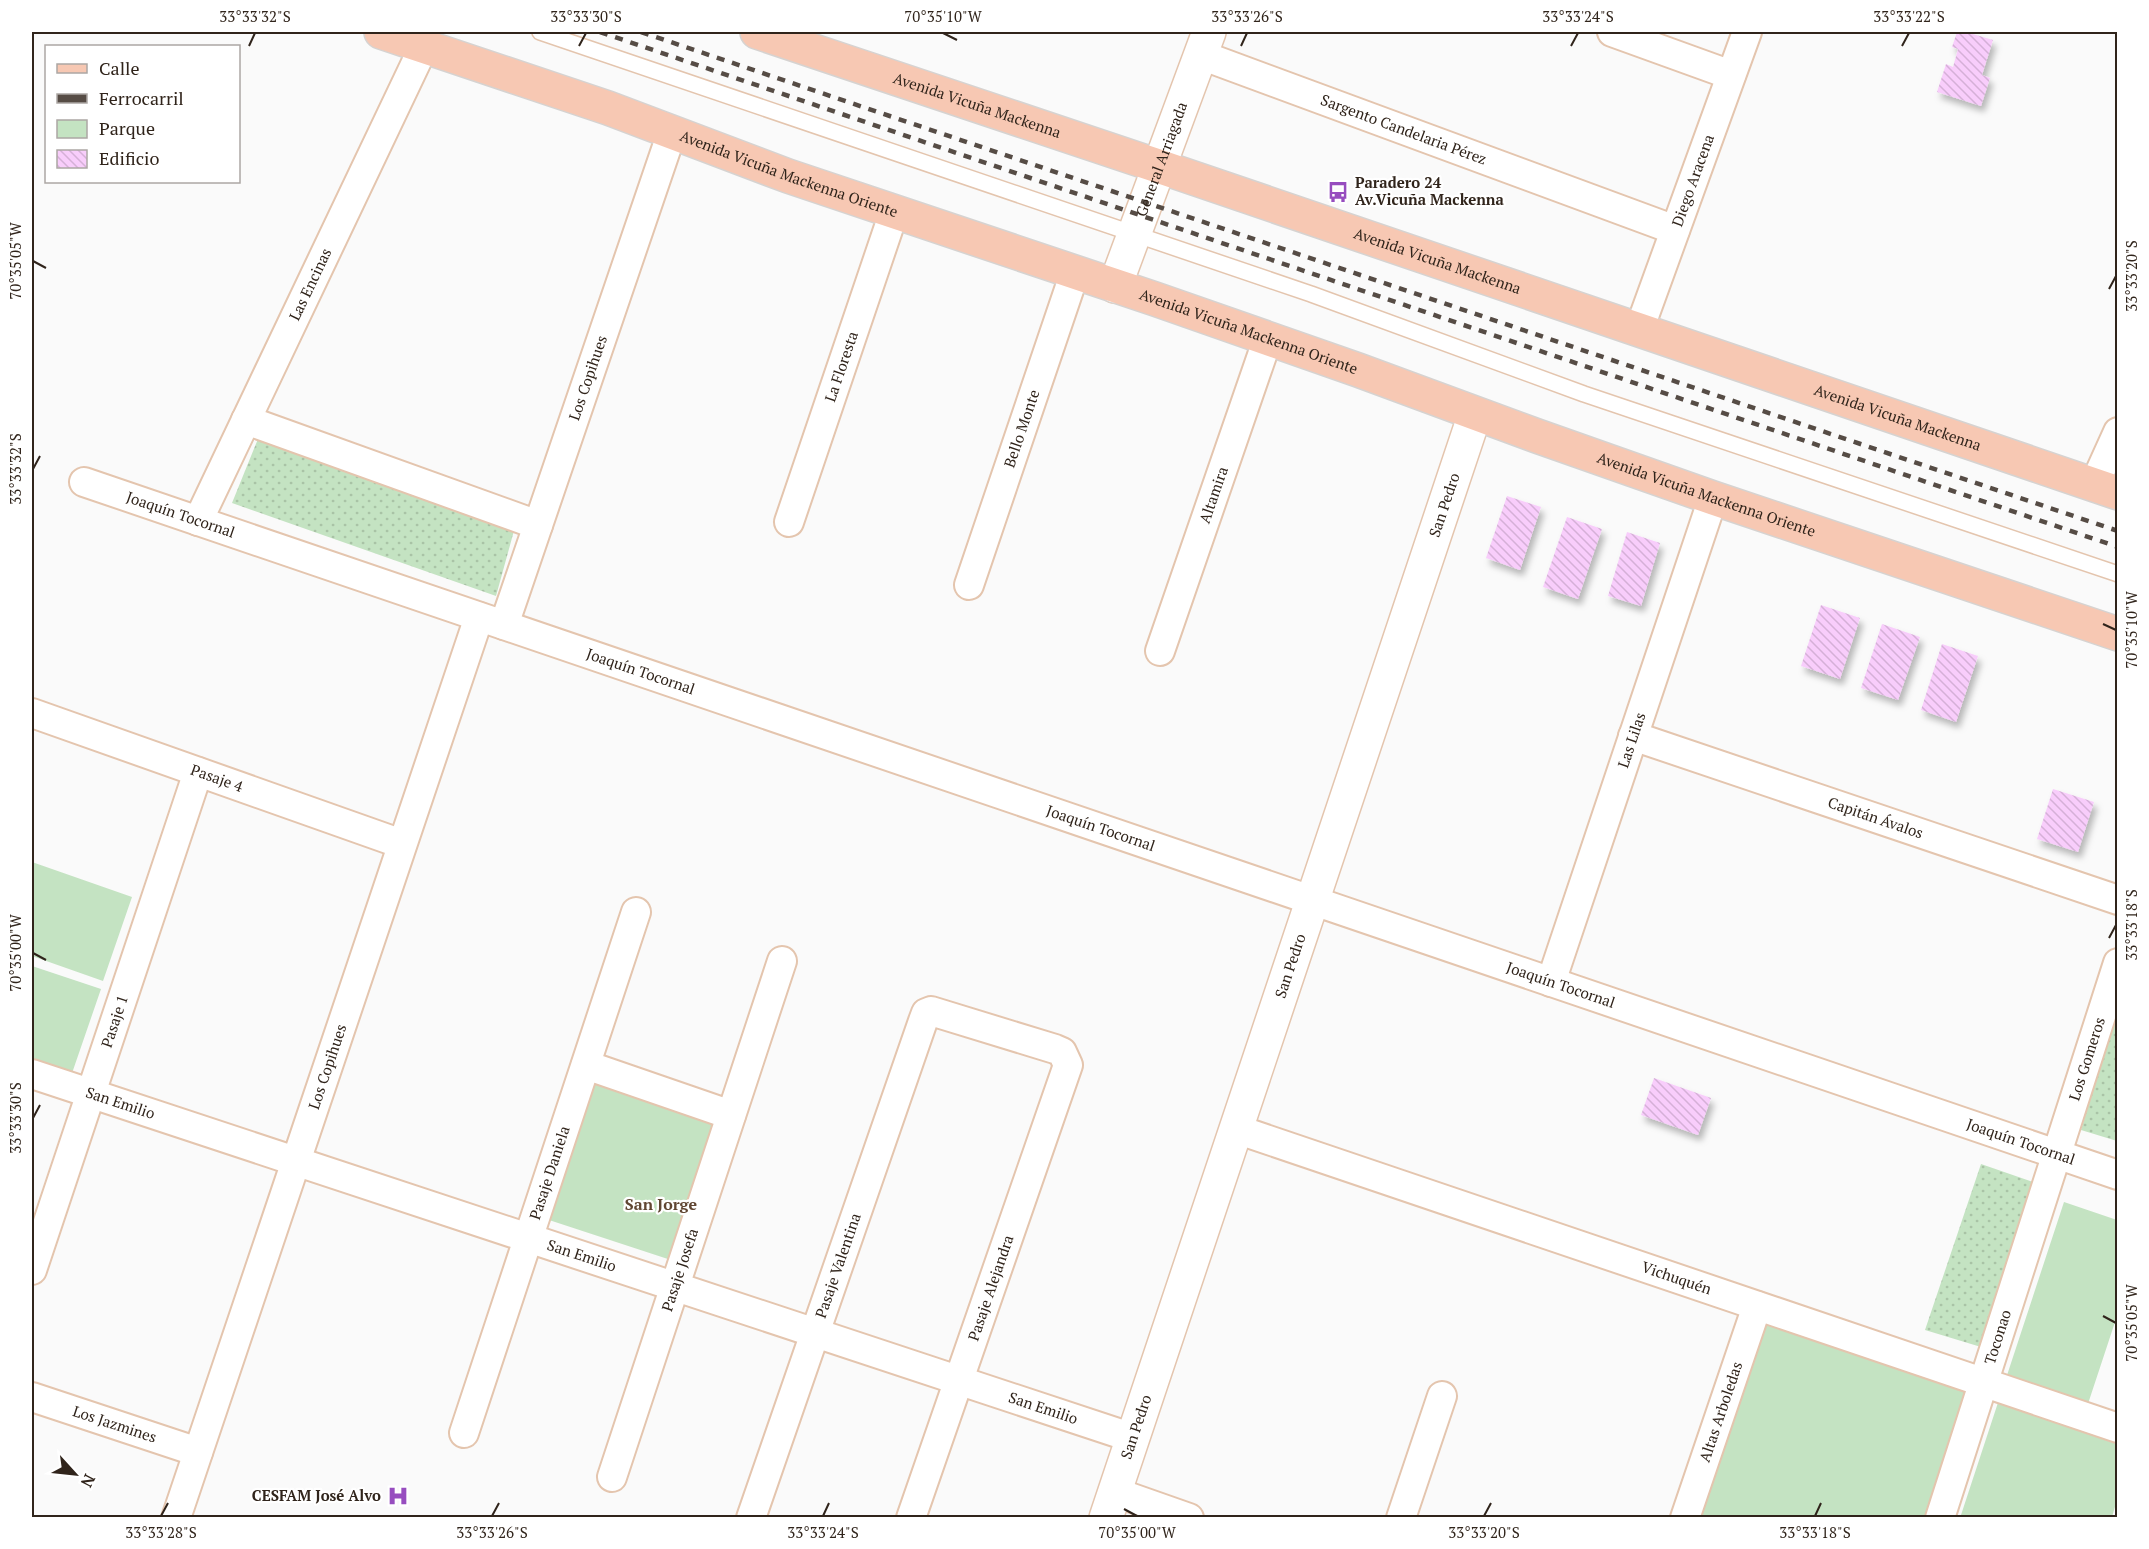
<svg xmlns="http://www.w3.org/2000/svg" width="2149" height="1549" font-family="'PT Serif',serif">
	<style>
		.grass { fill: url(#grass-dots) }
		.park { fill: #c4e3c2 }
		.building { fill: url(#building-back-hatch); filter: url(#shadow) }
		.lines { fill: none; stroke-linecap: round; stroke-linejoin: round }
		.service-casing { stroke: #e4c5ae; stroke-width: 18 }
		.minor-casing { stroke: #e4c5ae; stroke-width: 32 }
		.tertiary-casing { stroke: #e4c5ae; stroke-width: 36 }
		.primary-casing { stroke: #d6d3d1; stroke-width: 36 }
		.service { stroke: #fff; stroke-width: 15 }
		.minor { stroke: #fff; stroke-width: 28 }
		.tertiary { stroke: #fff; stroke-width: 33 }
		.primary { stroke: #f7c8b3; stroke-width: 33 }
		.rail { stroke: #564c45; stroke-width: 4.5; stroke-dasharray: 8 8; stroke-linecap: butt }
		.ticks { fill: none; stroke: #30241b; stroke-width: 2 }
		.labels { text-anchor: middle; stroke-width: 4.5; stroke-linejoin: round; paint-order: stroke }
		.street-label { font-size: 15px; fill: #30241b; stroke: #fff }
		.poi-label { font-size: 15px; font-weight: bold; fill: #30241b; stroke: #fff; text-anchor: start }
		.neighbourhood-label { font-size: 16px; font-weight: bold; fill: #604632; stroke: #fff }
		.neatline { fill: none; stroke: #30241b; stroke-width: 2 }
		.ticks-label { font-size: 15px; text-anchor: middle; fill: #30241b }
	</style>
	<defs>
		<pattern id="grass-dots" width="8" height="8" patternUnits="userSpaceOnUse" patternTransform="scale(1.5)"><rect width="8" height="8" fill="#c4e3c2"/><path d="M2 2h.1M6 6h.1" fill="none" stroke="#a9c3a6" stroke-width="1.8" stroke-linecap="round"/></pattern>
		<pattern id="building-back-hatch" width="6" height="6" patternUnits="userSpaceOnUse" patternTransform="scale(1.5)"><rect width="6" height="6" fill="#f8cdfb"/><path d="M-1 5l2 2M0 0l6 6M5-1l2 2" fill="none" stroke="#d5b0d7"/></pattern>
		<filter id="shadow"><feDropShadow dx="3.5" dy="6" stdDeviation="3" flood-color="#0004"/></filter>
	</defs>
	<rect width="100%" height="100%" fill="#fafafa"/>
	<path class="grass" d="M260,434L515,527L496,596L232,503Z
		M2117,1009V1141L2081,1130Z
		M1981,1164L2033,1182L1981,1347L1925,1330Z"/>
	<path class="park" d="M32,862L132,897L103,981L32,956Z
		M32,966L101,989L70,1079L32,1067Z
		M595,1083L722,1125L677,1262L549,1220Z
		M2064,1202L2117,1220V1316L2079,1431L2117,1444V1500L2112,1517L1960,1518Z
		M1758,1322L1967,1393L1925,1517L1695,1518Z"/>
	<path class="building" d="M1957,32H1966L1993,40L1982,75L1990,78L1981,106L1937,92L1946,64L1953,67L1958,49L1952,47Z
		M1507,496L1541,507L1520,570L1486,558Z
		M1567,517L1602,529L1578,599L1543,587Z
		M1627,532L1660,543L1641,606L1608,596Z
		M1821,605L1860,618L1840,679L1801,666Z
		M1882,624L1920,637L1898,700L1861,688Z
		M1942,644L1978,656L1956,722L1921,710Z
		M2053,789L2094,802L2078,852L2037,839Z
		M1654,1078L1711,1098L1698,1135L1641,1115Z"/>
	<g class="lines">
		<defs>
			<path id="service" d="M540,32L1311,294L1584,394L2118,574"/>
			<g id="minor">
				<path d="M1612,32L1731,75"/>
				<path id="s1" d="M1201,55L1675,230"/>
				<path id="s2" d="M1639,330L1747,32"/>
				<path d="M246,420L538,525"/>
				<path id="s3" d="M84,482L2118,1175"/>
				<path d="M2094,485L2118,432"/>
				<path id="s4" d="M198,521L424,46"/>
				<path id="s5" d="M789,522L894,212"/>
				<path id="s6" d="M969,585L1075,272"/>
				<path id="s7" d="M504,625L672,132"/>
				<path id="s8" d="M1160,651L1268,338"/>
				<path id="s9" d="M32,713L402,844"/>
				<path id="s10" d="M1633,736L2118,900"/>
				<path id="s11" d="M1551,982L1713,498"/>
				<path d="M586,1065L731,1115"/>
				<path id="s12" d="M32,1074L1133,1438"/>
				<path id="s13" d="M1236,1129L2118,1428"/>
				<path id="s14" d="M32,1270L198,772"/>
				<path id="s15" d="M32,1397L198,1452"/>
				<path id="s16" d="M464,1433L636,912"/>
				<path id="s17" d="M612,1477L782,961"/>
				<path d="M1115,1492L1189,1518"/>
				<path id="s18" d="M176,1518L479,617"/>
				<path id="s19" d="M751,1518L923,1021L926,1013L931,1011L1055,1049L1062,1052L1068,1065L911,1518"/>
				<path d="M1401,1518L1442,1396"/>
				<path id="s20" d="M1685,1518L1757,1306"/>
				<path id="s21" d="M1940,1518L2118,963"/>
			</g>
			<g id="tertiary">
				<path id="s22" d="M1115,286L1209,32"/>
				<path id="s23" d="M1106,1518L1475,414"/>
			</g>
			<g id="primary">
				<path id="s24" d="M381,32L608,108L788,176L1155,299L1358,370L1537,436L1713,498L2118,634"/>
				<path id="s25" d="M757,32L1158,166L2118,493"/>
			</g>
		</defs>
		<use href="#service" class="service-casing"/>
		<use href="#minor" class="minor-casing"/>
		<use href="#tertiary" class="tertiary-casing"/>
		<use href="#primary" class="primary-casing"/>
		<use href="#service" class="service"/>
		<use href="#minor" class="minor"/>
		<use href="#tertiary" class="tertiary"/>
		<use href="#primary" class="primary"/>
		<path class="rail" d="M600,32L2118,547
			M641,32L2118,531"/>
	</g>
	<path class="ticks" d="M943,33L957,40M249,46L255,33M579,46L586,33M1241,46L1247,33M1571,46L1578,33M1902,46L1909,33M33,261L46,268M2109,289L2116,276M33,469L40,456M2103,624L2116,630M2109,938L2116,925M33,953L46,960M33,1118L40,1105M2103,1316L2116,1323M1124,1509L1137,1516M161,1516L168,1503M492,1516L499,1503M823,1516L829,1503M1484,1516L1491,1503M1815,1516L1821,1503"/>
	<defs>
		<symbol id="bus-bare" viewBox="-9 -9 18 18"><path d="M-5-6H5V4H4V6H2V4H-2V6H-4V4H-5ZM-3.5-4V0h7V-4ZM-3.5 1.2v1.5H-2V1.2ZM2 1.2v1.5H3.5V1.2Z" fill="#974dbf" stroke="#fff" stroke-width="2.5" paint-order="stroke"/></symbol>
		<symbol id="hospital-bare" viewBox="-9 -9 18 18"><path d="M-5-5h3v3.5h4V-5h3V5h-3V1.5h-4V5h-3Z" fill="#974dbf" stroke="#fff" stroke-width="2.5" paint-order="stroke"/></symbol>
	</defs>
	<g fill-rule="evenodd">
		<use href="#bus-bare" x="1323" y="177" width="30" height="30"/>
		<use href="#hospital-bare" x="383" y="1481" width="30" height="30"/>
	</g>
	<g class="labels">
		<g class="street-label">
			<text dy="5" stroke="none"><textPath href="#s25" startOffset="232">Avenida Vicuña Mackenna</textPath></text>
			<text dy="5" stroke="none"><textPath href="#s1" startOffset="216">Sargento Candelaria Pérez</textPath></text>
			<text dy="5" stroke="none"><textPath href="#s22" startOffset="135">General Arriagada</textPath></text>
			<text dy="5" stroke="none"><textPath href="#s24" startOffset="432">Avenida Vicuña Mackenna Oriente</textPath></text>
			<text dy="5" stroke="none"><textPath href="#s2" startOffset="159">Diego Aracena</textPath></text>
			<text dy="5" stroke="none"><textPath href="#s25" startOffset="718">Avenida Vicuña Mackenna</textPath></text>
			<text dy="5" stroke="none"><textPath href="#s4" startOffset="262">Las Encinas</textPath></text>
			<text dy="5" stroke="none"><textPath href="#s24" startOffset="918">Avenida Vicuña Mackenna Oriente</textPath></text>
			<text dy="5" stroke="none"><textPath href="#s5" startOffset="164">La Floresta</textPath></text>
			<text dy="5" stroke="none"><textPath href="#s7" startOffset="261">Los Copihues</textPath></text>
			<text dy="5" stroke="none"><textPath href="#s25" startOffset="1204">Avenida Vicuña Mackenna</textPath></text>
			<text dy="5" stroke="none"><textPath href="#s6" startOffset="165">Bello Monte</textPath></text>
			<text dy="5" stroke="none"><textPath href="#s8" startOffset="165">Altamira</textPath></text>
			<text dy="5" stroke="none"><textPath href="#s24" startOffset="1404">Avenida Vicuña Mackenna Oriente</textPath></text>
			<text dy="5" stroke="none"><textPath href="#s23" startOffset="1068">San Pedro</textPath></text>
			<text dy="5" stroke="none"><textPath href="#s3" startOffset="102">Joaquín Tocornal</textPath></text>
			<text dy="5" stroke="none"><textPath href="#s3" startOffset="588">Joaquín Tocornal</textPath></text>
			<text dy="5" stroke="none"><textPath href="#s11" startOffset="255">Las Lilas</textPath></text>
			<text dy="5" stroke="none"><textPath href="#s9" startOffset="196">Pasaje 4</textPath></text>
			<text dy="5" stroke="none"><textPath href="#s10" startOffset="256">Capitán Ávalos</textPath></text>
			<text dy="5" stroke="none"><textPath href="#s3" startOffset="1074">Joaquín Tocornal</textPath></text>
			<text dy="5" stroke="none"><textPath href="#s23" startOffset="582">San Pedro</textPath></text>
			<text dy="5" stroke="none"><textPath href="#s3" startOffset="1560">Joaquín Tocornal</textPath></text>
			<text dy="5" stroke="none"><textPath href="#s14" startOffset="262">Pasaje 1</textPath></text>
			<text dy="5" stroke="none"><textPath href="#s21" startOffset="482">Los Gomeros</textPath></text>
			<text dy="5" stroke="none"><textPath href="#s18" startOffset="476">Los Copihues</textPath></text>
			<text dy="5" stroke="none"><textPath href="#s12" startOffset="93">San Emilio</textPath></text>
			<text dy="5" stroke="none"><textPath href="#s3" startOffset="2046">Joaquín Tocornal</textPath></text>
			<text dy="5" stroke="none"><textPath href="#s16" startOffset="274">Pasaje Daniela</textPath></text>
			<text dy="5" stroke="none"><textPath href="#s12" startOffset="579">San Emilio</textPath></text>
			<text dy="5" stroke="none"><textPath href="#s19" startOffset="267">Pasaje Valentina</textPath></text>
			<text dy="5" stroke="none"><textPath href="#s17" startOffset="218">Pasaje Josefa</textPath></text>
			<text dy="5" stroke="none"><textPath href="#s13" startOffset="465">Vichuquén</textPath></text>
			<text transform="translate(991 1288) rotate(-71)" y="5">Pasaje Alejandra</text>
			<text dy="5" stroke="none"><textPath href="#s21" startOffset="190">Toconao</textPath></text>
			<text dy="5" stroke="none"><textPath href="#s12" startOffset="1065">San Emilio</textPath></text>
			<text dy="5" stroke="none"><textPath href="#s20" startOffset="112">Altas Arboledas</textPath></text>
			<text dy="5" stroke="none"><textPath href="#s15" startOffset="87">Los Jazmines</textPath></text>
			<text dy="5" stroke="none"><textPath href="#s23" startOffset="96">San Pedro</textPath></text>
		</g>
		<g class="poi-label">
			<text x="1355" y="188">Paradero 24<tspan x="1355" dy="17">Av.Vicuña Mackenna</tspan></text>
			<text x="381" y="1501" text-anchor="end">CESFAM José Alvo</text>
		</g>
		<g class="neighbourhood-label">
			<text x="661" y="1210">San Jorge</text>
		</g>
	</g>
	<rect width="2149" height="1549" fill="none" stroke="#ffffff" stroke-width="66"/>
	<rect x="45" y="45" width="195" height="138" fill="#ffffff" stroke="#aca7a4" stroke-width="1.5"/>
	<rect x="57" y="64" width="30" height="9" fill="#f7c8b3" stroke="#aca7a4" stroke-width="1.5"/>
	<text x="99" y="75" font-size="18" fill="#30241b">Calle</text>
	<rect x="57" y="94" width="30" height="9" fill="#564c45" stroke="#aca7a4" stroke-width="1.5"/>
	<text x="99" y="105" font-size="18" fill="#30241b">Ferrocarril</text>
	<rect x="57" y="120" width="30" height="18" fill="#c4e3c2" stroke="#aca7a4" stroke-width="1.5"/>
	<text x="99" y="135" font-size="18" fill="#30241b">Parque</text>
	<rect x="57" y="150" width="30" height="18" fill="url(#building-back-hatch)" stroke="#aca7a4" stroke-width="1.5"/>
	<text x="99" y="165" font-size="18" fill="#30241b">Edificio</text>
	<g transform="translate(75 1474) rotate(117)" stroke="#ffffff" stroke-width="4.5" paint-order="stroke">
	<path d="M0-4.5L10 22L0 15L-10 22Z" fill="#30241b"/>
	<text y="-9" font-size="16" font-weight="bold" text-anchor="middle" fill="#30241b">N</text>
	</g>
	<rect x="33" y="33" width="2083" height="1483" class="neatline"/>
	<g class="ticks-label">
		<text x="255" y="22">33°33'32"S</text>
		<text x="586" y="22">33°33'30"S</text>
		<text x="943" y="22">70°35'10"W</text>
		<text x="1247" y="22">33°33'26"S</text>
		<text x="1578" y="22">33°33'24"S</text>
		<text x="1909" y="22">33°33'22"S</text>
		<text transform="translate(16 261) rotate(-90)" y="5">70°35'05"W</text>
		<text transform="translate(2132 276) rotate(-90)" y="5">33°33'20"S</text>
		<text transform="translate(16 469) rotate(-90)" y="5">33°33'32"S</text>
		<text transform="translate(2132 630) rotate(-90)" y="5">70°35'10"W</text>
		<text transform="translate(2132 925) rotate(-90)" y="5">33°33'18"S</text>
		<text transform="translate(16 953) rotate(-90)" y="5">70°35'00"W</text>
		<text transform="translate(16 1118) rotate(-90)" y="5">33°33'30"S</text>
		<text transform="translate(2132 1323) rotate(-90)" y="5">70°35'05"W</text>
		<text x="161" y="1538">33°33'28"S</text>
		<text x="492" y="1538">33°33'26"S</text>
		<text x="823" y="1538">33°33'24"S</text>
		<text x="1137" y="1538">70°35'00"W</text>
		<text x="1484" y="1538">33°33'20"S</text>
		<text x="1815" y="1538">33°33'18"S</text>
	</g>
</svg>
